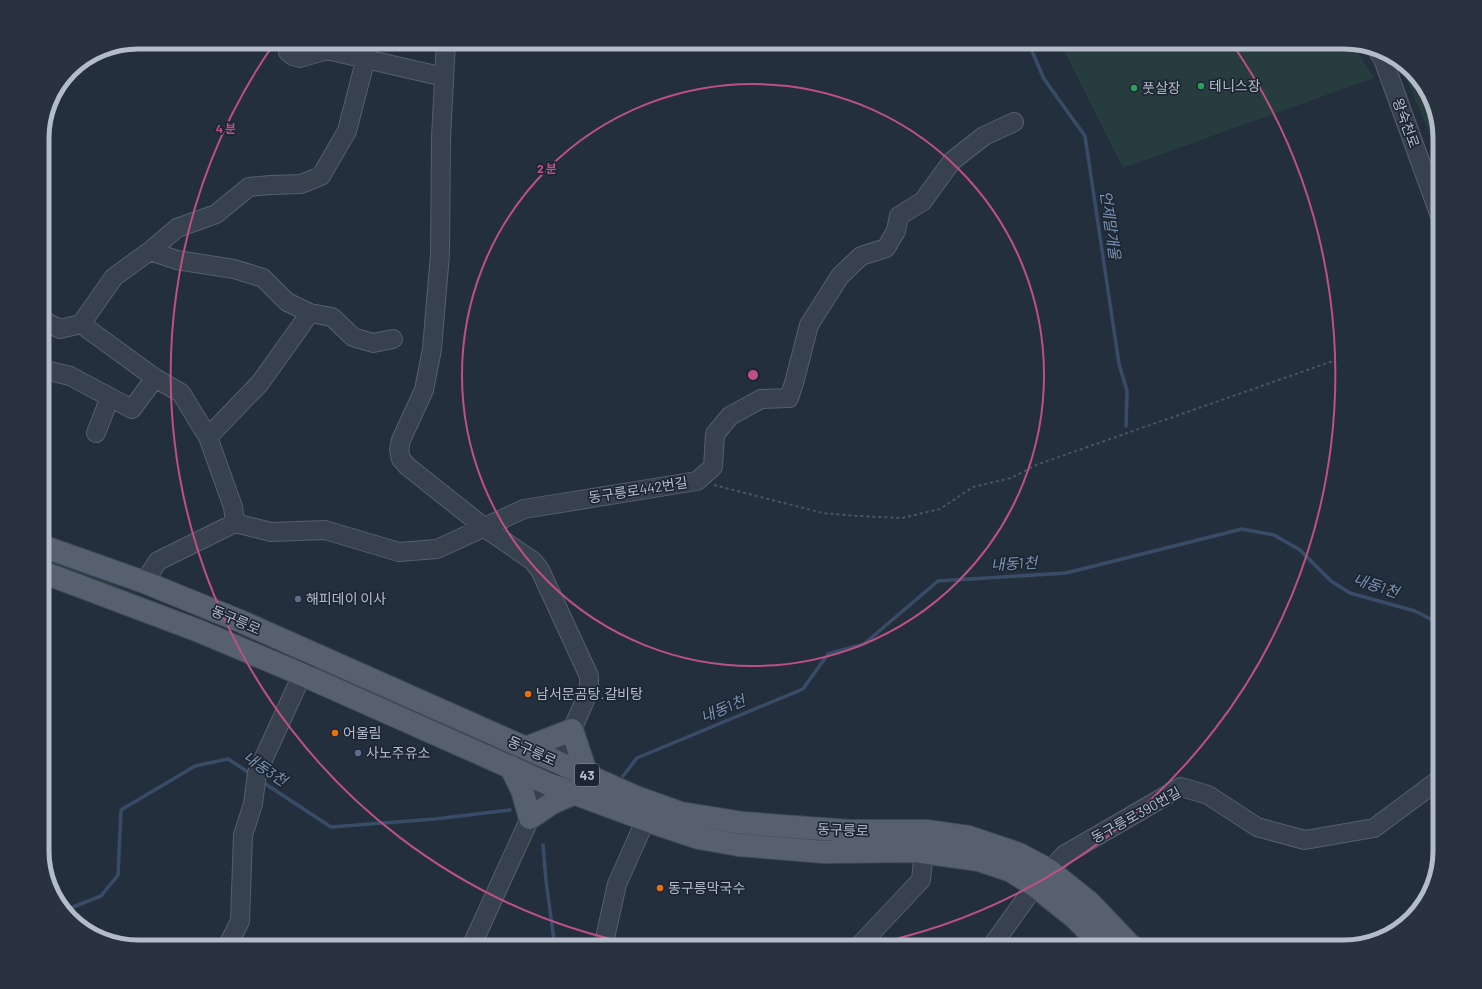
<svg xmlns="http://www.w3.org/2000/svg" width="1482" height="989" font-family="Barlow,'Noto Sans KR',sans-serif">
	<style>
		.green { fill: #263c3f }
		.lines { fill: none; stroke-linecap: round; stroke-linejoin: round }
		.stream { stroke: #394c67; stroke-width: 3.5 }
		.minor-casing { stroke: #565f6c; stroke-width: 20 }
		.major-casing { stroke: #414a57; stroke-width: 24 }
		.path { stroke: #44595c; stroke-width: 2; stroke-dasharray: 3 3; stroke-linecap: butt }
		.minor { stroke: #38414e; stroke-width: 18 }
		.major { stroke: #56606e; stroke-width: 22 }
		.ring { fill: none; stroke: #bd5182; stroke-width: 2 }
		.leisure-dot { fill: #2e9e5b; stroke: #1d2633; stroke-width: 1.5 }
		.service-dot { fill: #5c6f8a; stroke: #1d2633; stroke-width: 1.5 }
		.food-dot { fill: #e8710a; stroke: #1d2633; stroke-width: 1.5 }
		.labels { text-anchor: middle; stroke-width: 3.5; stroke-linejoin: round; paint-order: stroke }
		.shield { fill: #1d2633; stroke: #878f9c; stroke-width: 1 }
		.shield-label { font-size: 13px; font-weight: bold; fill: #b4bcc9 }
		.poi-label { font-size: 14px; fill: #b4bcc9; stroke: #1d2633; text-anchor: start }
		.street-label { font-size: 14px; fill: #b4bcc9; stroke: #1d2633 }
		.water-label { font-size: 15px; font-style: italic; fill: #7c92b1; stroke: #1d2633 }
		.rim { fill: none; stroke: #b4bcc9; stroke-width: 5 }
		.centre { fill: #bd5182; stroke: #1d2633; stroke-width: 2 }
		.ring-label { font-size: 12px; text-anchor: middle; font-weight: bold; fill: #bd5182; stroke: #1d2633; stroke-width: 3.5; stroke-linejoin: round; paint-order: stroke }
	</style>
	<rect width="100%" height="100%" fill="#242f3e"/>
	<path class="green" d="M1060,42H1344L1353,45L1374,78L1123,168Z
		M1397,58L1430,95L1440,138V159L1405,75Z
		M45,559L82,571L214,626L43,563Z"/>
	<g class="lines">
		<path class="stream" d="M1028,42L1044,79L1085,136L1119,364L1127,391L1126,426
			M623,776L637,758L803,689L828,654L864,644L938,581L1066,573L1242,529L1274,535L1300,550L1331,581L1350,593L1415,611L1440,624
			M261,781L331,827L435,819L510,810
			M543,845L546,881L555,947
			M62,906L73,907L101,896L118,875L121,810L195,766L228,759L251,774"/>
		<defs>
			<path id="minor" d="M288,42V52L293,56L300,58L327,50L444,77
				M446,42L441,138L440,254L432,349L424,390L401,440L399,450L401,459L407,466L485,528L533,561L540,570L589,676V691L565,746L546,783L471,947
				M1379,53L1383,59L1440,216
				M150,251L177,260L234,269L263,278L287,302L310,313L332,317L353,337L373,343L393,339
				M42,320L60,329L81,324L114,277L150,251L177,228L216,214L249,187L271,185L301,184L321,176L347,131L370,42
				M81,324L155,378L181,393L208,437L233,507L235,523
				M42,369L70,376L132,409L155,378
				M96,433L110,397
				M208,437L260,383L310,313
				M144,582L158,561L235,523L271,532L325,530L399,552L437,549L524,509L697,481L713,467L715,434L730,416L761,399L789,398L794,383L809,325L840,276L861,256L886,248L896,231L899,216L923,201L952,161L984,136L1014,122
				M227,947L240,921L243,835L253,804L257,773L312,653
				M603,947L617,884L646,819
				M858,947L921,880L925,840
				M991,947L1035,886L1064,855L1181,787L1208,795L1257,827L1305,840L1374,828L1440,779"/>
			<path id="major" d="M42,546L144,582L240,621L636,797L681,813L743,823L849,831H926L969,837L1019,854L1049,870L1089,902L1132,947
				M42,572L199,631L303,675L546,783L657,824L699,838L739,845L825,852L915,851L979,860L997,866L1011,871L1035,886L1074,917L1104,947
				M526,748L572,730L587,775
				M510,766L522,790L530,818L552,803L575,793"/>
		</defs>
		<use href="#minor" class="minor-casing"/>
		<use href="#major" class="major-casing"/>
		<path class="path" d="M714,485L823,513L858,516L902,518L940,509L973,487L1011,478L1036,465L1333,361"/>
		<use href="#minor" class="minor"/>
		<use href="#major" class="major"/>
	</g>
	<g class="ring">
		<circle cx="753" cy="375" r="291"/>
		<path d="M642 946A582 582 0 0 1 273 45M1233 45A582 582 0 0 1 864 946"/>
	</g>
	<g class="leisure-dot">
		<circle cx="1201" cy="86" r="4"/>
		<circle cx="1134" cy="88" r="4"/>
	</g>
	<g class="service-dot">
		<circle cx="298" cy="599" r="4"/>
		<circle cx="358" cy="753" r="4"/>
	</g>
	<g class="food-dot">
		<circle cx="528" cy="694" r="4"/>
		<circle cx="335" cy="733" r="4"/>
		<circle cx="660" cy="888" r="4"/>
	</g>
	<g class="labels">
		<rect class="shield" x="575" y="764" width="24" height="22" rx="3"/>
		<g class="shield-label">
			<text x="587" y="780">43</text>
		</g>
		<g class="poi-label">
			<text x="1209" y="91">테니스장</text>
			<text x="1142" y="93">풋살장</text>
			<text x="306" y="604">해피데이 이사</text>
			<text x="536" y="699">남서문곰탕.갈비탕</text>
			<text x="343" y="738">어울림</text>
			<text x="366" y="758">사노주유소</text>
			<text x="668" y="893">동구릉막국수</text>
		</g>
		<g class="street-label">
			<text transform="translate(1406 123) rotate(70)" y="5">왕숙천로</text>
			<text transform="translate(638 490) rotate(-9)" y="5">동구릉로442번길</text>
			<text transform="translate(236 620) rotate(23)" y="5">동구릉로</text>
			<text transform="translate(532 751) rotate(24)" y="5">동구릉로</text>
			<text transform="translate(1136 815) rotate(-29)" y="5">동구릉로390번길</text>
			<text transform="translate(843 830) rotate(2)" y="5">동구릉로</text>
		</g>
		<g class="water-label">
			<text transform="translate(1110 225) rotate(82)" y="5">언제말개울</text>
			<text transform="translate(1014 564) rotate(-3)" y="5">내동1천</text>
			<text transform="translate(1376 586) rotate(18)" y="5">내동1천</text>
			<text transform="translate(723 709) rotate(-23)" y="5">내동1천</text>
			<text transform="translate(265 769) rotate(34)" y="5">내동3천</text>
		</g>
	</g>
	<path d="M0 0H1482V989H0ZM138 49H1344A89 89 0 0 1 1433 138V851A89 89 0 0 1 1344 940H138A89 89 0 0 1 49 851V138A89 89 0 0 1 138 49Z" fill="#29323f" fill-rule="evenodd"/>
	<path class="rim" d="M138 49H1344A89 89 0 0 1 1433 138V851A89 89 0 0 1 1344 940H138A89 89 0 0 1 49 851V138A89 89 0 0 1 138 49Z"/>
	<circle cx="753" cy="375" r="6" class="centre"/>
	<g class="ring-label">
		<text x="226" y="133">4 분</text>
		<text x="547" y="173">2 분</text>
	</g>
</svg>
